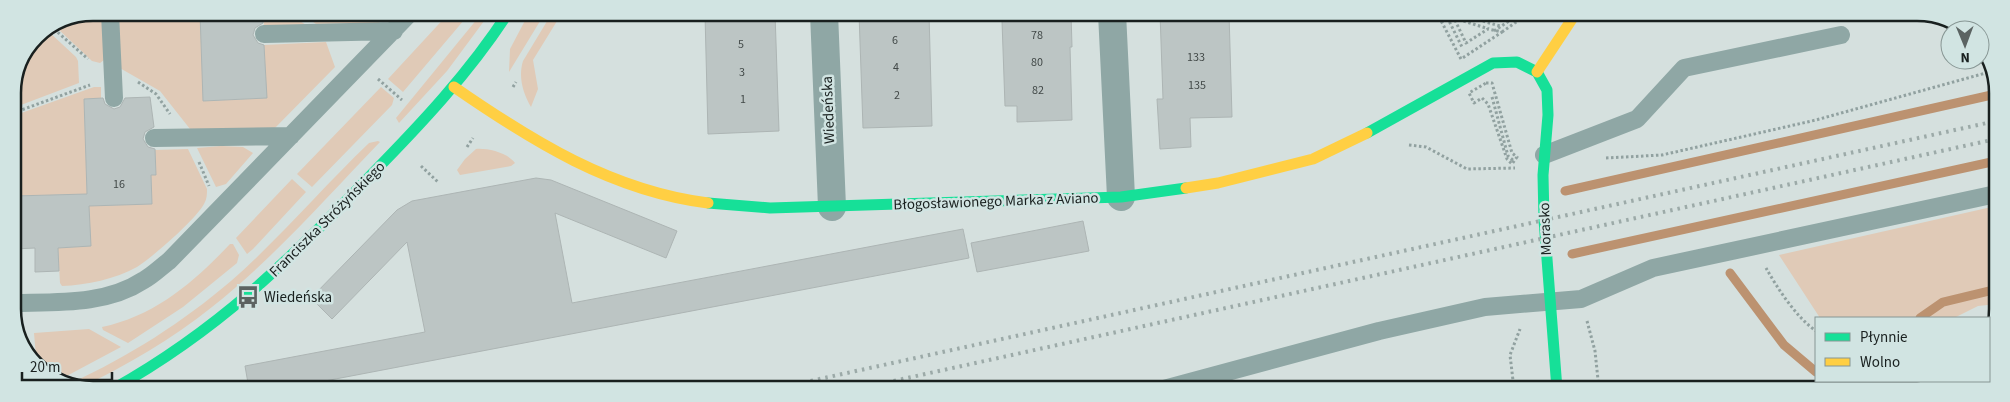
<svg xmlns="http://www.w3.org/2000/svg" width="2010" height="402" font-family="'Source Sans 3',sans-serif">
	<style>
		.green { fill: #e0cab7 }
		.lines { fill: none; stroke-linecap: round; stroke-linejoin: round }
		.stream { stroke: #bc9270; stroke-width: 9 }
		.building { fill: #bcc5c4; stroke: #adb5b4 }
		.path { stroke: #91a1a0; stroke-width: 3; stroke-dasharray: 2.5 2.5; stroke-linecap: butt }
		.lane { stroke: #8fa7a5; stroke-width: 18 }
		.street { stroke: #8fa7a5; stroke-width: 28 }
		.fast { stroke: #16e098; stroke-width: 11 }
		.slow { stroke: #ffcf43; stroke-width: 11 }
		.rail { stroke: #9caaa8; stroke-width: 4; stroke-dasharray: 2.5 5; stroke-linecap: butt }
		.labels { text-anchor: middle; stroke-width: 5; stroke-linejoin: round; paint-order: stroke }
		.number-label { font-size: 12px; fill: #424948 }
		.street-label { font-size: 15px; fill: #19201f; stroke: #d1e4e2 }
		.poi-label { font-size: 15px; fill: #19201f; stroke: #d1e4e2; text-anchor: start }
		.rim { fill: none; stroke: #19201f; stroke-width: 2.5 }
	</style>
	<rect width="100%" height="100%" fill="#d5e0de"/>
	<path class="green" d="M93,13H103L104,60L100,63L92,61L57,28Z
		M116,13H200L204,101L266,98L264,45L326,42L335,67L274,129H190L160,91L118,67Z
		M263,13H288L306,25L264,27Z
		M300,13H388L379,23L316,24Z
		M449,13H470L403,92L388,79Z
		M482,13H490L447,71L399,123L396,118Z
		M529,13H545L509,72L510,49Z
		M552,13H562L533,60L538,89L531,107C523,93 518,77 523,61Z
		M48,31L76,57L78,61L79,83L13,108V93L36,36Z
		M94,87H101V98L84,99L87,194L14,196L13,116Z
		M381,87L394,98L392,105L312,187L297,174Z
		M378,141L380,142C326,198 274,258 212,307C172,339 127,365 80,388L71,383C128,357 183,322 231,281C280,238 322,188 369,143Z
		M221,146L243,147L253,153L226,184L216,187L197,148Z
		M188,149L207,189C207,194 207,199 204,204C195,220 154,256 137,267C115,279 87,285 62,286L60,283L58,248L90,246L89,206L152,204L151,175H156L155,150Z
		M476,149C488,148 508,153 515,163L511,166L460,175L457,170L465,159Z
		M292,179L306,192L253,249L247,254L236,238Z
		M1996,206L1997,304L1978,306L1954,318H1820L1779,255Z
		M230,244H233L239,255L237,263L183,307L128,343L103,330L102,327C155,316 194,282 230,244Z
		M89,329L121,347L61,379L40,369L33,358L36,357L34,333Z"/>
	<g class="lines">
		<path class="stream" d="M1565,191L1996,94
			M1572,254L1996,161
			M1730,273L1784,345L1816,372
			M1920,318L1943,302L1997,289
			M1827,381L1837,389
			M1889,389V381"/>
	</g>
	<path class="building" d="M200,13H263V23L255,28L253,35L258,43L264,45L267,98L203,101Z
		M775,13L779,131L708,134L705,14Z
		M859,13H929L932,126L863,128Z
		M1010,13H1071L1072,47H1070L1072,120L1017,122V106H1005L1002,21H1011Z
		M1160,13H1229L1232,117L1190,118L1191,147L1160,149L1157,99H1163Z
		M150,97L154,127L145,132L143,139L148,147L155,149L156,175H151L152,204L89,206L91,246L58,248L59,271L35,272V248L14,249V196L87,194L84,99L103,98L105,104L114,109L120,107L125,98Z
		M536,178L551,180L677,231L666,258L555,213L572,303L963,229L969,258L283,389H249L245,366L425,332L407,242L332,319L311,298L397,210L412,201Z
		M1083,221L1089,251L977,272L971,243Z"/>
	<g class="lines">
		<path class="path" d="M1437,13L1454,18L1466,43L1488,29L1502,32L1461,59Z
			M1445,13L1462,47
			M1454,13L1500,26
			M1469,13C1482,17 1497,21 1510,13
			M1454,18L1489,29
			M54,29L88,59
			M1494,31L1521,13
			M1502,32L1529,13
			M378,79L402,100
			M138,82L156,94L170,114
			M1486,83H1492L1512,153L1517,157L1512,164L1507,159L1488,104L1482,98L1474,103L1469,93Z
			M513,87L516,82
			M1492,97L1508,156L1514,161
			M13,113L90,85
			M1409,145L1426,147L1467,169L1515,168
			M467,147L473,138
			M1606,158L1662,155L1816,120L1993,71
			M199,162L209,186
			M421,166L439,183
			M1766,268C1778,289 1796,317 1816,331
			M1988,318L1997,316
			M1587,321L1595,351L1599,389
			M1514,389L1510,355L1520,329"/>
		<path class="lane" d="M110,13L114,98
			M264,34L394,31
			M154,138L291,136
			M1544,155L1637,119L1684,68L1841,35
			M15,303C58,302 106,305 144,280C153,275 161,267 169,261L410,13
			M1164,389L1379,331L1485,307L1581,299L1653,268L1996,194"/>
		<path class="street" d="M824,13L832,207
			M1112,13L1121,197"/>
		<path class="fast" d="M1537,72L1547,90L1548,115L1543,175L1544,220L1557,389
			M1367,133L1493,63L1517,62L1537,72
			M708,203L770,208L1121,197L1186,188
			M113,389C217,331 290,260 371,175C421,124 469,73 508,13"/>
		<path class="slow" d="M1537,72L1576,13
			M454,87C532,141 612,191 708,203
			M1186,188L1218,183L1313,159L1367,133"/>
		<path class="rail" d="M774,389L1996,121
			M857,389L1996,139"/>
	</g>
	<defs>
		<symbol id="bus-bare" viewBox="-9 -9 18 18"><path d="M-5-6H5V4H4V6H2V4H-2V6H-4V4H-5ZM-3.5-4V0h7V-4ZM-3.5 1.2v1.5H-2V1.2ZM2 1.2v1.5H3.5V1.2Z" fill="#5b6362" stroke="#d1e4e2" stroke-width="2.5" paint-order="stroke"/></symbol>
	</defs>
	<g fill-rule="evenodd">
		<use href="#bus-bare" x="232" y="281" width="32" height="32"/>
	</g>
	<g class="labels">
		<g class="number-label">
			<text x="1037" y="39">78</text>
			<text x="895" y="44">6</text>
			<text x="741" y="48">5</text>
			<text x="1196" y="61">133</text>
			<text x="1037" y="66">80</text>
			<text x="896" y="71">4</text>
			<text x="742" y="76">3</text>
			<text x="1197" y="89">135</text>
			<text x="1038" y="94">82</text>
			<text x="897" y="99">2</text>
			<text x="743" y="103">1</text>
			<text x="119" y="188">16</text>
		</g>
		<g class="street-label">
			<text transform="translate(828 110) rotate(-92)" y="5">Wiedeńska</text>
			<text transform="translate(996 201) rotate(-2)" y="5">Błogosławionego Marka z Aviano</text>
			<text transform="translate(327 219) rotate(-45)" y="5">Franciszka Stróżyńskiego</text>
			<text transform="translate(1545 229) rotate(-92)" y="5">Morasko</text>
		</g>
		<g class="poi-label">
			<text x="264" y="302">Wiedeńska</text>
		</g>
	</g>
	<path d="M0 0H2010V402H0ZM93 21H1917A72 72 0 0 1 1989 93V309A72 72 0 0 1 1917 381H93A72 72 0 0 1 21 309V93A72 72 0 0 1 93 21Z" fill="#d1e4e2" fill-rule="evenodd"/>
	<path class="rim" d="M93 21H1917A72 72 0 0 1 1989 93V309A72 72 0 0 1 1917 381H93A72 72 0 0 1 21 309V93A72 72 0 0 1 93 21Z"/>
	<rect x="1815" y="317" width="175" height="65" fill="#d1e4e2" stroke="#879694"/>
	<rect x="1825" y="333" width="25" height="8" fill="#16e098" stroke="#879694"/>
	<text x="1860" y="342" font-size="15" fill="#19201f">Płynnie</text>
	<rect x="1825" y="358" width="25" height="8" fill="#ffcf43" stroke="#879694"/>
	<text x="1860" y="367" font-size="15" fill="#19201f">Wolno</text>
	<g transform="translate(1965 45) rotate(179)"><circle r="24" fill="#d1e4e2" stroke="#879694"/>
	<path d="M0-4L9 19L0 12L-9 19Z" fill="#5b6362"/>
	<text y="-8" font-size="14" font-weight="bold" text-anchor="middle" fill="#19201f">N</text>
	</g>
	<path d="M22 372v8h90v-8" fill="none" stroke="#19201f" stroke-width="2.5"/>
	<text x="30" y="372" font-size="15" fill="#19201f" stroke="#d1e4e2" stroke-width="4" paint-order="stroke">20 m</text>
</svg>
